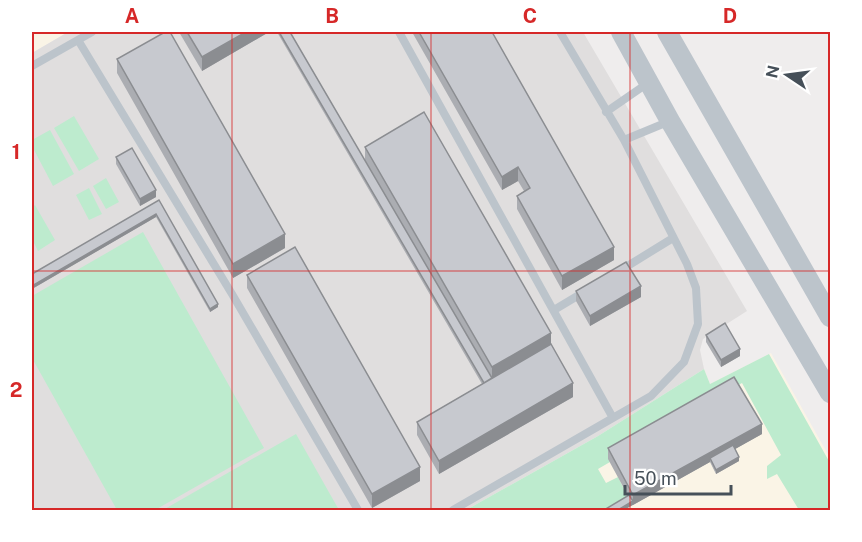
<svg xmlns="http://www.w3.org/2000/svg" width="862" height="542" font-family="'Public Sans',sans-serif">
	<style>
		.commercial { fill: #faf4e6 }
		.education { fill: #e0dede }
		.green { fill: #bdebce }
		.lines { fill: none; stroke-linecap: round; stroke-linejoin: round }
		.service { stroke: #bcc4cb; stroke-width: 8 }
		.tertiary { stroke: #bcc4cb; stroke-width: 20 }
		.wall { fill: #abadb2 }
		.shaded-wall { fill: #8b8d91 }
		.building { fill: #c7c9cf; stroke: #8b8d91; stroke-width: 1.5 }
		.grid { fill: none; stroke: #d62828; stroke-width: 1.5; stroke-opacity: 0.55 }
		.neatline { fill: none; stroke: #d62828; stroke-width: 2 }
		.grid-label { font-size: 20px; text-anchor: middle; font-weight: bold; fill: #d62828 }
	</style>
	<rect width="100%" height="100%" fill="#efeded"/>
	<path class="commercial" d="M32,32H68L32,53Z
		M771,353L830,458V510H466L598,436L704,369L710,384Z"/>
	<path class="education" d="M68,32H583L747,311L703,339L700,350L704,369L598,436L466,510H32V53Z"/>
	<path class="green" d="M74,116L99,159L79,171L54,128Z
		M50,130L74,174L53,186L32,146V140Z
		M106,178L119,202L106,209L93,186Z
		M89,188L102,214L89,220L76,195Z
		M35,205L55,240L38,251L32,239V208Z
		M143,232L264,448L155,510H117L32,358V296Z
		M769,354L830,463V510H799L777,474L767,479V466L781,455L742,383L609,459L610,462L598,469L606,483L618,477L629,499L610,510H466L598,436L704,369L710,384Z
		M296,434L339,510H163Z"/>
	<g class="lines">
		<path class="service" d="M399,32L613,418
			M78,40L232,294L358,510
			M32,66L92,32
			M606,112L648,83
			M624,140L670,121
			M621,270L673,238
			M554,310L584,292
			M453,510L651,396L684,362L698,324L696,288L687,264L624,140L560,32"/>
		<path class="tertiary" d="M621,32L670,121L830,393
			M667,32L830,317"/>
	</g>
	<path class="wall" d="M179,32H269L202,71Z
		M277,32H290L365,161V147L551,344L573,397L439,474L417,435V422L482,384Z
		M412,32H492L614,260L562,290L517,209V196L524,191L518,181L502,190Z
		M117,59L285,248L233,278L117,73Z
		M116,157L156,197L140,206L116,164Z
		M159,200L218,307L210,312L156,217L32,289Z
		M247,275L420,481L372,508L247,288Z
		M576,291L641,297L590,326L576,301Z
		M706,335L740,356L721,367L706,342Z
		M762,434L735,449L739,461L716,474L710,462L633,505L608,459V448Z"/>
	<path class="shaded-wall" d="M246,32H269L202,71V57Z
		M518,167V181L502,190V177Z
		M156,190V197L140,206V199Z
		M156,214V217L32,289V286Z
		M285,234V248L233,278V264Z
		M614,247V260L562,290V276Z
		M641,286V297L590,326V316Z
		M218,304V307L210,312V309Z
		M551,333V346L492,381V367Z
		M740,349V356L721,367V360Z
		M573,383V397L439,474V461Z
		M762,424V434L712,462L710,458V462L624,510H618L633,501V495Z
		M739,457V461L716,474V470Z
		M420,467V481L372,508V494Z"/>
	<path class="building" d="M165,32H170L285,234L233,264L117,59Z
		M187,32H246L202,57Z
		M279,32H290L492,378L484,383Z
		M419,32H492L614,247L562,276L517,196L530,188L518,167L502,177Z
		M424,112L551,333L492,367L365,147Z
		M132,148L156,190L140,199L116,157Z
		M159,200L218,304L210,309L156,214L32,286V274Z
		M295,247L420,467L372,494L247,275Z
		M626,262L641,286L590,316L576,291Z
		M725,323L740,349L721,360L706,335Z
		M551,344L573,383L439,461L417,422Z
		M734,377L762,424L633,495L608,448Z
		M733,445L739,457L716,470L710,458Z
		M629,495L633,501L618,510H604Z"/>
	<path class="grid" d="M232,32V510M431,32V510M630,32V510M32,271H830"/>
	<rect width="862" height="542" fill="none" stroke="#ffffff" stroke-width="66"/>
	<g transform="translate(787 75) rotate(283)" stroke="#ffffff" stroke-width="4.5" paint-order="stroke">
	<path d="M0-4.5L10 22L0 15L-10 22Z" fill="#465059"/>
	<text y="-9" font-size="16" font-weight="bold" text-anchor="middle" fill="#465059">N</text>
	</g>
	<path d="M625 485v9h106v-9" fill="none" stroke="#465059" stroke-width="3"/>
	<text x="634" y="485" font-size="18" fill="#465059" stroke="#ffffff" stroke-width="4.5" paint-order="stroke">50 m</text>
	<rect x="33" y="33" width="796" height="476" class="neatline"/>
	<g class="grid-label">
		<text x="132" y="23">A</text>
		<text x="332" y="23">B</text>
		<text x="530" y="23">C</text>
		<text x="730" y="23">D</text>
		<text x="16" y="159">1</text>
		<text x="16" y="397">2</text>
	</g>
</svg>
